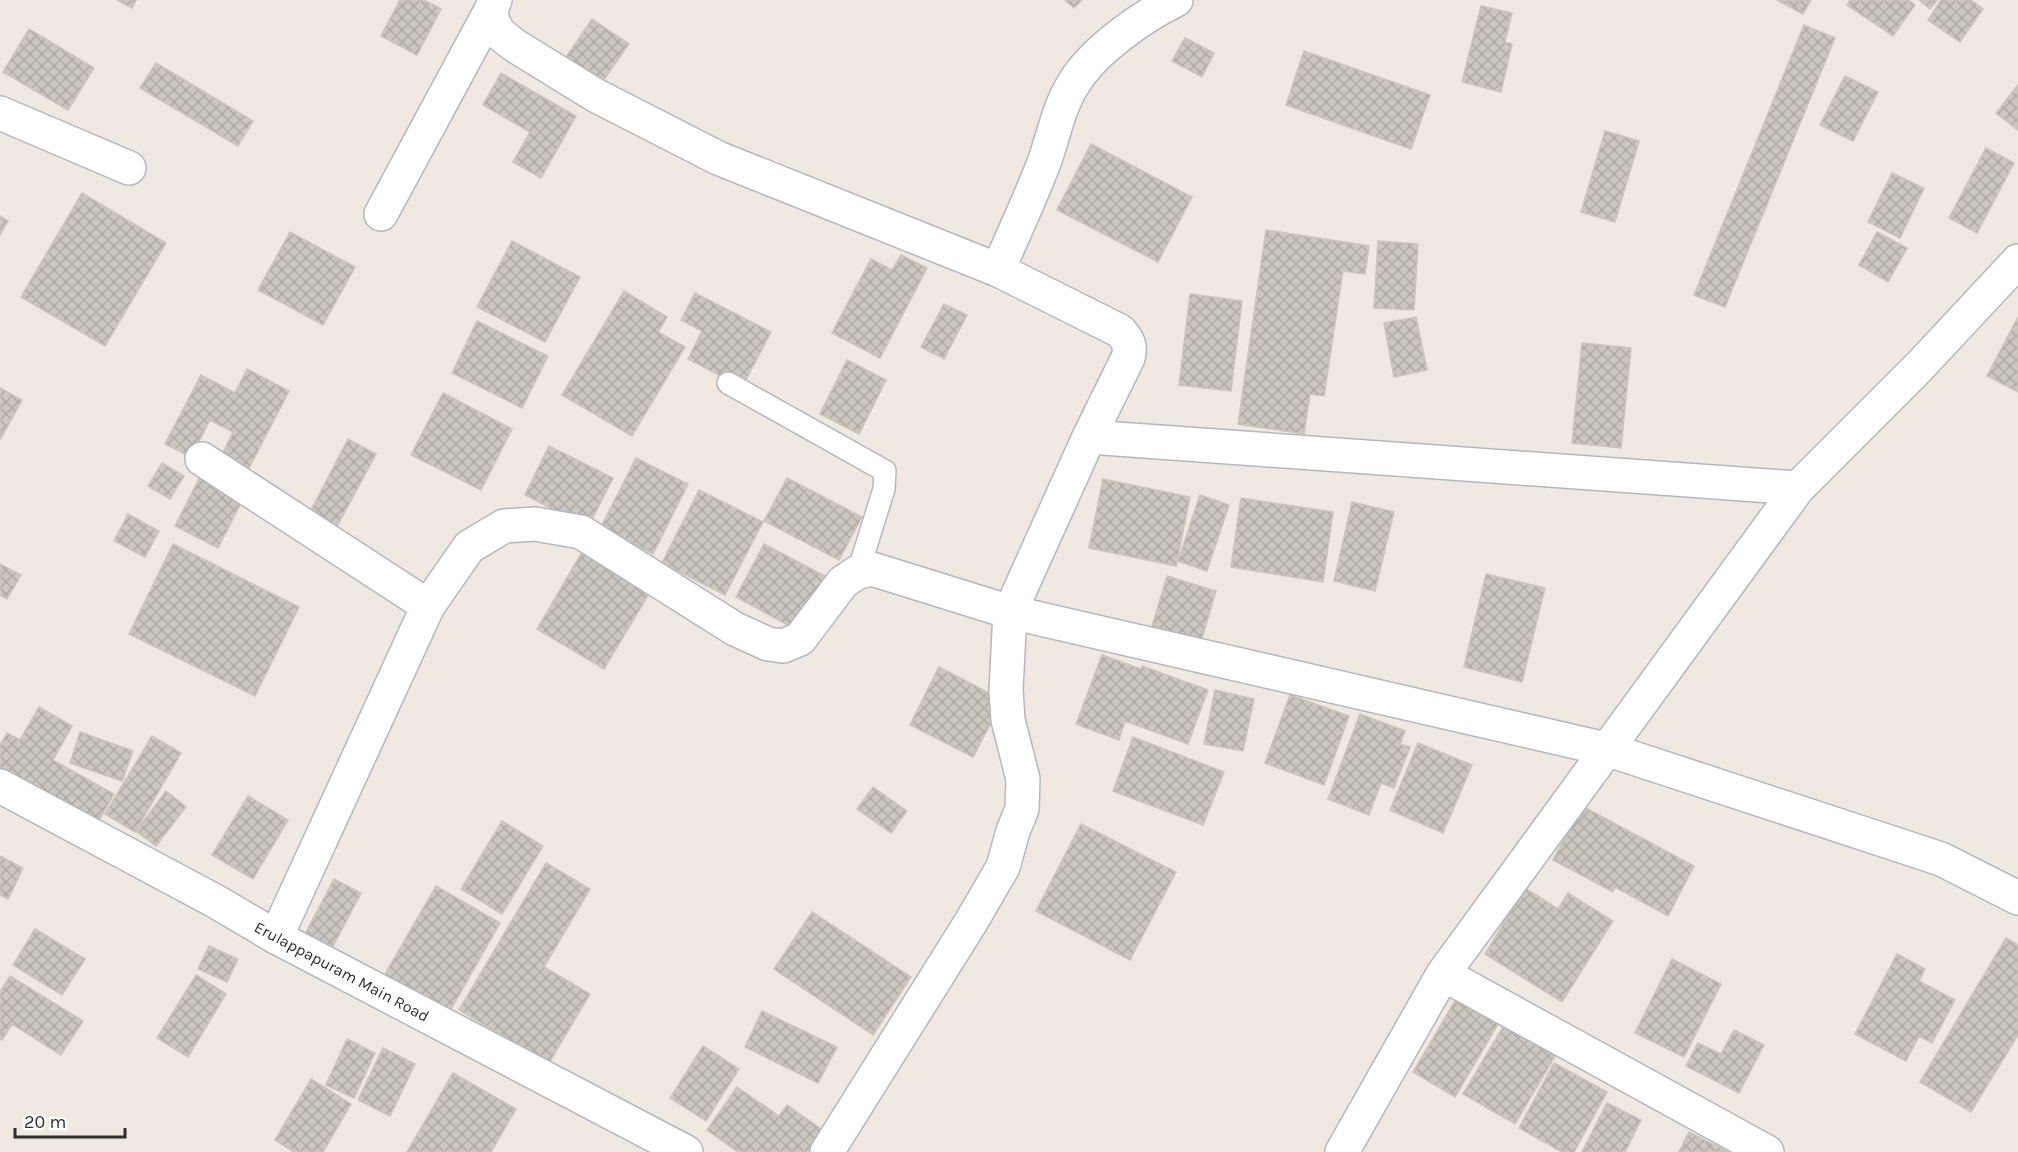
<svg xmlns="http://www.w3.org/2000/svg" width="2018" height="1152" font-family="Karla,sans-serif">
	<style>
		.building { fill: url(#building-cross-hatch); stroke: #cbc5ba; stroke-width: 1.5 }
		.lines { fill: none; stroke-linecap: round; stroke-linejoin: round }
		.lane-casing { stroke: #b4b7c1; stroke-width: 24 }
		.street-casing { stroke: #b4b7c1; stroke-width: 36 }
		.secondary-casing { stroke: #b4b7c1; stroke-width: 36 }
		.lane { stroke: #fff; stroke-width: 21 }
		.street { stroke: #fff; stroke-width: 33 }
		.secondary { stroke: #fff; stroke-width: 33 }
		.labels { text-anchor: middle; stroke-width: 4.5; stroke-linejoin: round; paint-order: stroke }
		.street-label { font-size: 16px; fill: #2e2e2e; stroke: #fff }
	</style>
	<defs>
		<pattern id="building-cross-hatch" width="8" height="8" patternUnits="userSpaceOnUse" patternTransform="scale(1.5)"><rect width="8" height="8" fill="#cbc7bf"/><path d="M0 0l8 8M0 8l8-8" fill="none" stroke="#afaba4"/></pattern>
	</defs>
	<rect width="100%" height="100%" fill="#efe9e1"/>
	<path class="building" d="M117,0H136L132,8Z
		M400,0H424L441,9L417,55L381,36Z
		M1065,0H1082L1074,8Z
		M1777,0H1811L1803,14Z
		M1850,0H1908L1915,5L1893,36L1847,5Z
		M1919,0H1937L1930,9Z
		M1941,0H1971L1983,9L1960,42L1928,20Z
		M1481,6L1512,13L1505,42L1512,44L1501,92L1462,82Z
		M592,19L629,44L598,88L562,63Z
		M1804,25L1835,38L1725,307L1694,295Z
		M29,29L94,68L68,110L3,72Z
		M1185,38L1214,53L1202,77L1172,61Z
		M1304,51L1430,95L1411,149L1286,105Z
		M156,63L253,121L238,146L140,88Z
		M501,73L576,116L541,178L513,162L530,132L483,105Z
		M1845,76L1878,92L1853,141L1820,125Z
		M2018,85V130L1996,113Z
		M1605,131L1639,141L1615,222L1581,212Z
		M1091,144L1192,197L1158,262L1057,210Z
		M1986,148L2014,163L1977,233L1949,218Z
		M1892,173L1924,188L1900,238L1868,222Z
		M82,193L166,243L105,346L21,297Z
		M0,216L8,221L0,235Z
		M1266,230L1369,246L1365,274L1343,271L1324,396L1310,394L1304,434L1238,424Z
		M290,232L355,267L323,325L258,290Z
		M1877,232L1907,248L1888,282L1859,265Z
		M512,241L580,277L545,342L477,307Z
		M1378,241L1418,244L1414,310L1374,308Z
		M901,255L927,268L880,358L832,333L871,259L892,270Z
		M624,291L667,317L658,332L685,347L632,436L562,395Z
		M695,293L771,332L742,387L688,359L702,331L681,320Z
		M1190,294L1242,301L1231,391L1179,385Z
		M944,304L967,315L944,359L921,347Z
		M1416,317L1427,370L1394,377L1384,323Z
		M2018,317V392L1987,376Z
		M477,321L548,356L522,408L452,373Z
		M1582,343L1631,348L1621,448L1572,443Z
		M847,360L886,380L859,434L820,414Z
		M247,369L289,391L246,474L219,460L233,432L210,420L191,457L165,444L201,375L235,393Z
		M0,388L22,400L0,440Z
		M443,393L512,429L481,490L411,455Z
		M348,439L376,454L335,530L308,516Z
		M549,446L613,478L588,527L525,495Z
		M636,458L688,484L653,554L601,527Z
		M162,463L184,476L170,499L148,486Z
		M202,473L245,495L218,548L175,526Z
		M787,478L862,517L839,560L764,521Z
		M1103,479L1190,497L1176,566L1089,548Z
		M699,490L763,522L725,595L662,563Z
		M1200,495L1229,505L1207,571L1178,561Z
		M1241,498L1333,512L1323,582L1231,567Z
		M1352,502L1394,512L1375,591L1334,581Z
		M128,514L159,531L145,557L114,541Z
		M173,544L299,607L255,696L129,634Z
		M764,544L825,576L797,630L736,597Z
		M582,552L650,592L604,669L537,629Z
		M0,564L21,575L7,599L0,595Z
		M1486,574L1545,588L1522,682L1464,667Z
		M1167,576L1216,591L1199,648L1150,633Z
		M1102,655L1141,669L1142,666L1208,690L1188,744L1125,721L1119,740L1076,724Z
		M939,667L1003,700L973,757L910,725Z
		M1215,690L1254,699L1243,751L1204,744Z
		M1290,695L1349,716L1324,785L1265,763Z
		M39,707L72,726L53,760L114,794L97,824L0,768V745L7,733L20,740Z
		M1360,714L1405,731L1400,744L1410,747L1394,788L1381,783L1369,815L1328,799Z
		M80,732L133,751L122,781L70,763Z
		M152,736L181,753L135,832L105,814Z
		M1133,737L1224,772L1203,825L1113,791Z
		M1418,743L1472,765L1443,833L1390,810Z
		M873,787L907,811L891,833L857,809Z
		M166,791L186,807L156,846L136,831Z
		M248,796L288,820L253,879L212,855Z
		M1582,806L1694,866L1668,916L1615,887L1613,892L1553,860Z
		M502,821L543,846L502,914L461,889Z
		M1081,824L1176,872L1130,960L1036,911Z
		M0,856L23,868L8,899L0,895Z
		M546,863L590,889L544,967L590,994L549,1063L459,1010Z
		M334,879L361,893L329,954L302,940Z
		M436,886L500,923L446,1018L381,981Z
		M1525,888L1558,909L1568,893L1613,921L1562,1002L1485,954Z
		M812,912L911,977L873,1035L774,969Z
		M35,929L85,959L62,995L13,965Z
		M2006,938L2018,945V1035L1971,1112L1920,1082Z
		M209,946L238,959L227,982L198,969Z
		M1897,954L1925,969L1919,981L1955,1000L1932,1043L1919,1036L1906,1061L1855,1034Z
		M1672,959L1721,984L1684,1057L1635,1033Z
		M196,975L226,994L188,1057L157,1038Z
		M10,976L83,1021L61,1055L12,1024L2,1040L0,1039V992Z
		M1459,994L1501,1019L1455,1097L1413,1072Z
		M762,1011L837,1047L818,1083L745,1047Z
		M1507,1020L1558,1051L1515,1124L1463,1094Z
		M1734,1030L1764,1045L1739,1093L1686,1066L1698,1043L1721,1054Z
		M347,1039L375,1053L354,1098L326,1085Z
		M703,1046L739,1069L706,1121L670,1098Z
		M383,1048L415,1064L390,1116L358,1100Z
		M1554,1063L1607,1092L1574,1152H1562L1519,1128Z
		M453,1073L516,1109L491,1152H407Z
		M311,1079L351,1104L323,1152H294L275,1140Z
		M737,1087L779,1116L787,1105L824,1131L810,1152H738L707,1130Z
		M1607,1103L1641,1120L1625,1152H1582Z
		M1689,1132L1728,1152H1679Z"/>
	<g class="lines">
		<defs>
			<path id="lane" d="M728,383L885,471L884,489L858,572"/>
			<path id="street" d="M495,0L491,10L493,22L499,33L514,45L595,95L718,158L998,270L1120,331C1129,341 1131,346 1128,358L1089,437L1010,612L1006,690L1008,720L1023,779L1022,809L1013,831L1003,867L971,922L827,1152
				M0,113L129,168
				M381,214L491,10
				M998,270C1014,233 1031,197 1045,160C1054,134 1059,106 1074,83C1093,51 1143,16 1176,0
				M1089,437L1798,488
				M202,459L428,606
				M276,937L428,606L469,547L504,526L535,524L581,532L735,629L768,644L783,646L800,639L843,582L858,572L872,569L1010,612L1606,749L1941,859L2018,898
				M1443,974L1767,1152
				M1342,1152L1443,974L1798,488L1919,367L2018,261"/>
			<path id="secondary" d="M0,786L215,901L276,937L686,1152"/>
		</defs>
		<use href="#lane" class="lane-casing"/>
		<use href="#street" class="street-casing"/>
		<use href="#secondary" class="secondary-casing"/>
		<use href="#lane" class="lane"/>
		<use href="#street" class="street"/>
		<use href="#secondary" class="secondary"/>
	</g>
	<g class="labels">
		<g class="street-label">
			<text transform="translate(342 971) rotate(28)" y="6">Erulappapuram Main Road</text>
		</g>
	</g>
	<path d="M15 1128v9h110v-9" fill="none" stroke="#2e2e2e" stroke-width="3"/>
	<text x="24" y="1128" font-size="18" fill="#2e2e2e" stroke="#ffffff" stroke-width="4.5" paint-order="stroke">20 m</text>
</svg>
